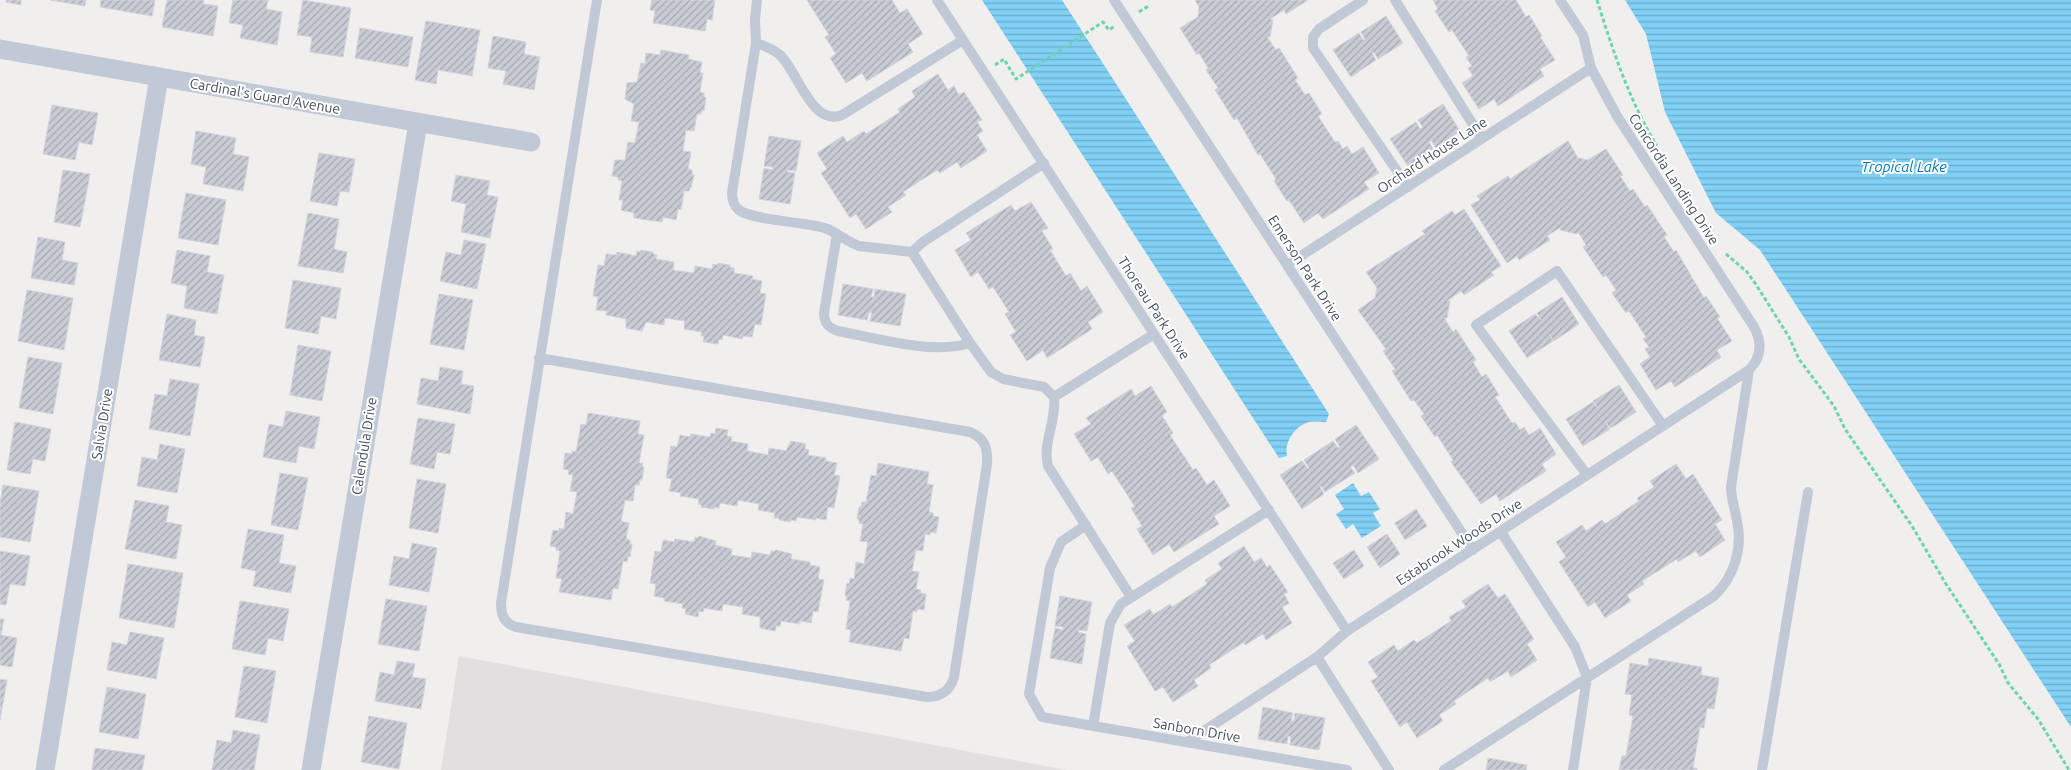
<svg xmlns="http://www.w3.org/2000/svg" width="2071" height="770" font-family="Ubuntu,sans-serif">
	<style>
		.education { fill: #e2dfe0 }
		.water { fill: url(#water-rules) }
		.building { fill: url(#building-hatch); stroke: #d2d3db }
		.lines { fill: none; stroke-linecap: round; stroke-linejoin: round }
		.path { stroke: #6dd5ad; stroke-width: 3; stroke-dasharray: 4 2.5; stroke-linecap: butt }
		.service { stroke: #c0c9d5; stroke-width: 10 }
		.minor { stroke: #c0c9d5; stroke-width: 19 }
		.labels { text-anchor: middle; stroke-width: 4; stroke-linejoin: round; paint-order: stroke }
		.street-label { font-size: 14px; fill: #454f5e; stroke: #fff }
		.water-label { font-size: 15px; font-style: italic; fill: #007bb5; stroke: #fff }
	</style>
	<defs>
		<pattern id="water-rules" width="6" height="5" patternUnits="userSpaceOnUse" patternTransform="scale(1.25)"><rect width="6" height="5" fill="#81d0f5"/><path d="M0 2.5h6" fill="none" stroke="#6babca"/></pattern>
		<pattern id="building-hatch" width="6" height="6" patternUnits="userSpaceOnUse" patternTransform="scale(1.25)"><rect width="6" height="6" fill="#caccd5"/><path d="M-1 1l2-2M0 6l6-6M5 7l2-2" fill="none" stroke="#a6a8b0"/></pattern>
	</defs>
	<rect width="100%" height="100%" fill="#f1eeee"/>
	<path class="education" d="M459,656L1067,770H441Z"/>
	<path class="water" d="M982,0H1062L1329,414L1326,422C1321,422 1314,421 1309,422C1295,426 1284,442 1287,456L1279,458Z
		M1625,0H2071V727L1760,250L1716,213L1665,112L1646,34Z
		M1353,483L1361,496L1369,492L1380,509L1373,513L1381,526L1362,538L1353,524L1346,529L1336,514L1344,509L1335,495Z"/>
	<path class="building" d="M6,0H21V5L6,2Z
		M50,0H86L85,6Z
		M101,0H155L152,16L100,7Z
		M167,0H204L203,4L218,6L213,36L162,27Z
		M233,0H268L266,9L282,12L277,45L240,38L243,25L229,23Z
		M303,0L351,8L343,57L310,52L312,37L297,35Z
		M652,0H715L712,20L707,19L705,31L653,23L655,11L650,10Z
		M807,0H892L900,13L907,9L923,34L908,44L913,52L867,81L862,73L846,83L830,58L836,54L825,37L829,35Z
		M1195,0H1308L1286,14L1284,10L1270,19L1273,20L1270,37H1267L1276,50L1279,48L1298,78L1295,80L1305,95L1309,93L1322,114L1318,116L1335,142L1338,141L1343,149L1347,146L1352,154L1363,147L1379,173L1364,182L1369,189L1323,219L1318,213L1304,223L1289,200L1287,201L1274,181L1276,179L1260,154L1258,155L1237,118L1234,120L1215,90L1218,88L1206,70L1208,68L1199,53L1197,55L1180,28L1198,17L1199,7Z
		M1433,0H1516L1526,17L1529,15L1542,36L1540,37L1555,60L1540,69L1544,76L1498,106L1494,99L1479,109L1462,83L1473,76L1468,68L1472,66L1466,57L1469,56L1452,30L1449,32L1435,11L1438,9Z
		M1386,16L1403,43L1378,59L1374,52L1372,53L1376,60L1351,77L1333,50L1359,33L1363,40L1365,39L1361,32Z
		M426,21L480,30L472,76L438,70L436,84L415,80Z
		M360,28L413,37L408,67L355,58Z
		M493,36L526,42L524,54L540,57L534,90L503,84L506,71L488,68Z
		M661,50L689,55L688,59L702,62L700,73H703L700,92L704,93V97L706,98L704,111L702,110L701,114H697L694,131L686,130L683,151L691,152L688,169L692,170V174L694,175L691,188L690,187L689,191H684L681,210L678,209L676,220L663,217L662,222L634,218V213L621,210L623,200H619L622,181L618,180V177L612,176L615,160H625L628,142L635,143L639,122L631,121L634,104L625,99L627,83L637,82L641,63L645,64L646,53L660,55Z
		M938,74L948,90L954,86L959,95L964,92L982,120L977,122L983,131L977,135L987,151L961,168L957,162L940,173L937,170L903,192L906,195L888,207L892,212L866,229L856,214L850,218L821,173L827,169L817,153L843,136L847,142L864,131L866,134L900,112L898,109L915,97L912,91Z
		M1443,104L1460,131L1436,148L1431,140L1429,142L1433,149L1408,166L1390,139L1416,122L1420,129L1423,127L1418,120Z
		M52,105L98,113L92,145L79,142L75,160L43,154Z
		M196,131L236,138L233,154L249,157L243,191L203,184L206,167L191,164Z
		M769,136L801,141L796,171L788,170L787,172L795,173L790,204L759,199L764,168L772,170L773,167L764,166Z
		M1568,141L1578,158L1588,160L1606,149L1623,175L1620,176L1630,191L1633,189L1645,207L1647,205L1667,235L1664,237L1674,252L1676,250L1704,298L1706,296L1720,317L1717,318L1732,341L1717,350L1721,357L1675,387L1671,381L1656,390L1640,364L1650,357L1645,349L1649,347L1643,339L1646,337L1629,311L1626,313L1612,293L1616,290L1606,275L1603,277L1583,247L1586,245L1578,232L1577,234L1560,230L1561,227L1547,236L1550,240L1519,260L1517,256L1507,263L1471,205L1480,200L1477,196L1508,176L1510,179Z
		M319,153L355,159L349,192L340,191L337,206L310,201Z
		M63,170L90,174L80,227L54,222Z
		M456,175L490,181L487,195L498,197L490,238L461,232L466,204L451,201Z
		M186,193L226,200L218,245L178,238Z
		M1031,202L1048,228L1042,231L1053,249L1050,250L1066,276L1070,273L1081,291L1087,286L1103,312L1088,322L1092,329L1047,358L1043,350L1027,361L1010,335L1016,332L1005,314L1009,312L993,287L989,289L978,272L971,277L955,250L971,240L966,233L1011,205L1015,211Z
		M1464,209L1501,266L1491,272L1494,275L1464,295L1461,291L1447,301H1450L1447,318H1444L1453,332L1456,329L1476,360L1473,362L1482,377L1486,374L1499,395L1495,397L1512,423L1515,422L1520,430L1524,427L1529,435L1540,428L1556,454L1542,464L1546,471L1500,501L1496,494L1481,504L1451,462L1453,460L1437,435L1435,437L1421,416L1424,414L1414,400L1411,401L1392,371L1395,369L1383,351L1386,349L1358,310L1375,298L1377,288L1366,272L1425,234L1422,231L1452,211L1455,215Z
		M308,213L339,219L334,249L347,252L343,273L298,266Z
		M38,237L65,242L62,260L78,263L74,285L31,278Z
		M464,240L486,244L477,289L440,281L446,252L461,255Z
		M177,250L210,256L207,272L224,275L217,314L184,308L187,286L171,283Z
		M641,250L653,252V254L657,255L656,259L674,262L673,270L694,273L695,266L712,269L713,264L718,265V263L730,265V267L734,268V273L753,276L752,279L762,281L760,293L766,294L761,325L755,324L752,337L743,336L742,339L723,335L722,340L719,339L718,344L703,342L704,336H701L702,332L684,329L685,321L665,318L664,325L646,322L642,331L626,328V319L606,315L607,311L596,310L598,297L593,296L598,265L604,266L606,254L616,255L617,252L636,256L637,251L641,252Z
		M293,280L341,288L336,319L321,316L318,334L285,328Z
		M843,284L873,289L871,297H874L875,289L906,294L900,326L870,321L872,313L869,312L867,320L838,315Z
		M27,290L73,298L64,350L18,341Z
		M439,294L473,300L464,350L430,344Z
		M1562,297L1579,324L1554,341L1549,334L1553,341L1527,358L1509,331L1535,314L1541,320L1537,313Z
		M167,314L196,320L194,335L205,337L200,367L159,360Z
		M298,345L331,351L322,401L290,395Z
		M28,357L62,363L53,414L19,408Z
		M440,367L463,371L461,384L474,386L470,414L417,404L421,378L438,381Z
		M170,379L199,384L190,436L149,429L155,394L167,396Z
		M1619,385L1636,412L1611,428L1605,422L1610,429L1583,446L1566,419L1593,402L1598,408L1593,401Z
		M1151,386L1167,412L1162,416L1173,433L1170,435L1193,470L1196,468L1207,485L1214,480L1230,506L1214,516L1219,524L1174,552L1169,544L1153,555L1137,529L1142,526L1131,508L1135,507L1112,471L1108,474L1098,457L1091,461L1074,434L1091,424L1086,418L1131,389L1135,396Z
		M286,411L320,417L314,449L299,446L296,463L263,457L269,424L283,427Z
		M588,413L640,421L638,434L644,435L639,463H643L642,467H644L642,480H640L639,485H635L633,501L625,500L621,521L629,523L626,539L630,540V544H632L630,557L628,556L627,562L623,561L618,589L613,588L611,600L559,592L562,579L556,578L560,551L556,550V547L550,546L553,530L559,531V528L564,529L566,512L573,514L577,492L570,491L573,475L568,474L569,470L563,469L565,453L572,454V451L576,452L581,424L586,425Z
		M418,418L455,424L450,454L437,452L434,469L410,464Z
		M15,422L51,429L45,461L33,459L30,474L7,470Z
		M1356,425L1379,459L1358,473L1353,465L1350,467L1355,473L1325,492L1321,486L1320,487L1324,494L1302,509L1280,475L1302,461L1308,469L1309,468L1304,460L1333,441L1338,448L1340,447L1335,439Z
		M716,428L728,430L727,436L732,437L731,441L748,444L747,451L768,455L769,448L786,451L791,441L806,444L805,449L809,450L808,455L826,458V461L837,463L834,475L840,476L834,508L828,507L826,520L816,518V520L797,517L796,521L791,520L790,522L779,520V518H774L775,513L758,510L759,504L738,500L737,506L720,503L719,508L714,507V509L701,507L702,505L698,504L699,499L680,496L681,493L669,491L672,479L666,478L671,446L677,447L680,435L690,437L691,434L710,437L711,433L715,434Z
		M160,444L185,449L177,493L137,486L142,457L157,460Z
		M878,463L929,472L927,484L933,485L929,512L933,513V516L939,517L936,533L930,532V535L925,534L923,551L916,550L912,571L919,572L916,589L921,590L920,593L926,594L924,610L917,609V612L913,611L909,639L904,638L901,651L849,642L851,630L846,629L850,601L846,600L847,596H845L847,583L849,584L850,578L854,579L856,562L864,564L868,542L860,541L863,524L859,523V519H857L859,507H861L862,502H866L871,475L876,476Z
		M1676,464L1686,479L1693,474L1722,520L1715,524L1725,540L1700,557L1696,551L1678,562L1677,559L1642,581L1644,584L1627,595L1631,601L1605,618L1595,602L1588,607L1559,562L1566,557L1556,542L1582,525L1586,531L1602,520L1605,524L1639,501L1637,498L1654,487L1650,481Z
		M280,473L308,478L298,530L271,525Z
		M417,479L446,484L438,533L409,528Z
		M3,485L39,491L30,542L0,537V504Z
		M135,500L169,506L166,522L182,525L176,559L125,549Z
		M1416,509L1427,526L1405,540L1395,523Z
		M248,529L284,535L279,563L296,566L291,593L253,586L256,571L241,568Z
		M1387,534L1400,554L1380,568L1367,547Z
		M699,536L716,541L715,545L732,549L731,555L751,558L752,552L770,555L771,551H775L776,550L792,554L791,559L810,562V565L820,567L818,579L824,580L818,612L813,611L811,623L800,621V624L781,621L780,626H776L775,631L760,628V617L742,614L743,607L723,604L722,611L704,608L703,612L699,611L698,617L685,614L686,609L682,608L683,604L664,601V598L654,596L656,584L650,583L655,551L661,552L663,540L674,542L675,539L694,542L695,537L698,538Z
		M412,543L437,548L429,592L389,585L394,556L409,559Z
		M1244,546L1254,562L1261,558L1267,567L1270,565L1288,592L1284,594L1289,603L1282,607L1292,623L1266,640L1263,634L1245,645L1244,642L1209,665L1211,668L1194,680L1198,686L1173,702L1163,687L1155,691L1127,646L1135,641L1124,625L1150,609L1153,615L1170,604L1172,607L1207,584L1205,580L1222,569L1218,563Z
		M1354,550L1364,566L1344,579L1333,563Z
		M0,551L30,556L25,586L10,584L6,605L0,604Z
		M128,564L183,573L174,628L119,618Z
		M1488,584L1498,598L1505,594L1534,639L1527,644L1537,660L1511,677L1508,671L1490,682L1488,678L1454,701L1456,704L1439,715L1443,721L1417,738L1407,722L1400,727L1371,681L1378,677L1368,662L1394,645L1398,651L1414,640L1417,643L1451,621L1449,617L1466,607L1462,601Z
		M1060,596L1092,602L1087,631L1079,630L1078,632L1086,634L1082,664L1050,658L1055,628L1063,630V627L1055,626Z
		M386,599L427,606L419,651L378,644Z
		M240,601L289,609L283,641L268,638L265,655L232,649Z
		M0,619H4L1,635L17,638L12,667L0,665Z
		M130,632L164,638L156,679L107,670L112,642L127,645Z
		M1649,658L1702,667L1701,675L1719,678L1714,709L1707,708L1704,728L1700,727L1693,768H1697V770H1619L1622,756H1626L1633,716L1629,715L1632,695L1625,694L1630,663L1648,666Z
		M397,661L415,664L412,677L426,679L421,709L375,701L380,672L394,675Z
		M244,666L276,671L267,723L235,717Z
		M0,679L7,680L0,720Z
		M107,687L146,694L138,739L99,732Z
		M1263,707L1293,713L1291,721H1294L1295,713L1325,718L1319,750L1290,745L1291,737L1288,736L1287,744L1258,739Z
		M369,716L407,723L399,769L361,762Z
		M233,730L260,735L254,770H256H212L217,740L231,743Z
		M95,748L145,755L142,770H92Z
		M1488,758L1527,765L1526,770H1486Z"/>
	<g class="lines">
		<path class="path" d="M1597,0C1613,51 1629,100 1657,146
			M1139,12L1150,5
			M995,65L1004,59L1016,79L1103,22L1109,30L1115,26
			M1726,254L1747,272L1757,286L1789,337L1799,359L1834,406L1845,429L1912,526L1946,584L1999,664L2008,683L2038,719L2069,770"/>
		<path class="service" d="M757,0L755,20L756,43L732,193C732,199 734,206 739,210C751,220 806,222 825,228C838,233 847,242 859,246L912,252L923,242L1044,163
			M937,0L1347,631
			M1114,0L1473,550
			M1363,0L1319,29L1313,37V48L1408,187
			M1395,0L1482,139
			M756,43C765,46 773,49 780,55C798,72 812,127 842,115L963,40
			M837,234L824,313C824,323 828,328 838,331C876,338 933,355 970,343
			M912,252L970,343L991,372L1003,379L1044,387L1054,397L1154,334
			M1287,265L1591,68
			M539,358L970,432C985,438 988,449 987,464L954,677C950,691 941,697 927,697L516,627C504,623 501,615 501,603L597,0
			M1054,397C1057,420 1042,443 1048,466L1131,597
			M1587,475L1476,325L1557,271L1663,426
			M1086,525L1061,542L1050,568L1029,694L1042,717L1347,770
			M1501,532L1575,647L1587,677L1573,770
			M1317,657L1389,770
			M1093,726L1110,623L1121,604L1269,510
			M1187,742L1317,657L1347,631L1749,370C1762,357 1762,342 1754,327L1617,116L1591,68L1583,35L1560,0
			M1444,770L1714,596C1734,577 1743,549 1737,521C1735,509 1731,499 1731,487L1749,370
			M1762,770L1808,492"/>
		<path class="minor" d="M0,49L531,142
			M45,770L159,77
			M311,770L418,123"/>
	</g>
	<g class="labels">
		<g class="street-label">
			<text transform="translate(265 96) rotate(10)" y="5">Cardinal's Guard Avenue</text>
			<text transform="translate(1432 155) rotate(-33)" y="5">Orchard House Lane</text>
			<text transform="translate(1674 179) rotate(57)" y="5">Concordia Landing Drive</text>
			<text transform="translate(1305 268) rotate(57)" y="5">Emerson Park Drive</text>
			<text transform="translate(1154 308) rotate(57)" y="5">Thoreau Park Drive</text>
			<text transform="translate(102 424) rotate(-81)" y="5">Salvia Drive</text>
			<text transform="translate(364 446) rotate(-81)" y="5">Calendula Drive</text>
			<text transform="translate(1459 542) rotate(-33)" y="5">Estabrook Woods Drive</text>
			<text transform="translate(1197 730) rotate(10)" y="5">Sanborn Drive</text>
		</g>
		<g class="water-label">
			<text x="1904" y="172">Tropical Lake</text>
		</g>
	</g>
</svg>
